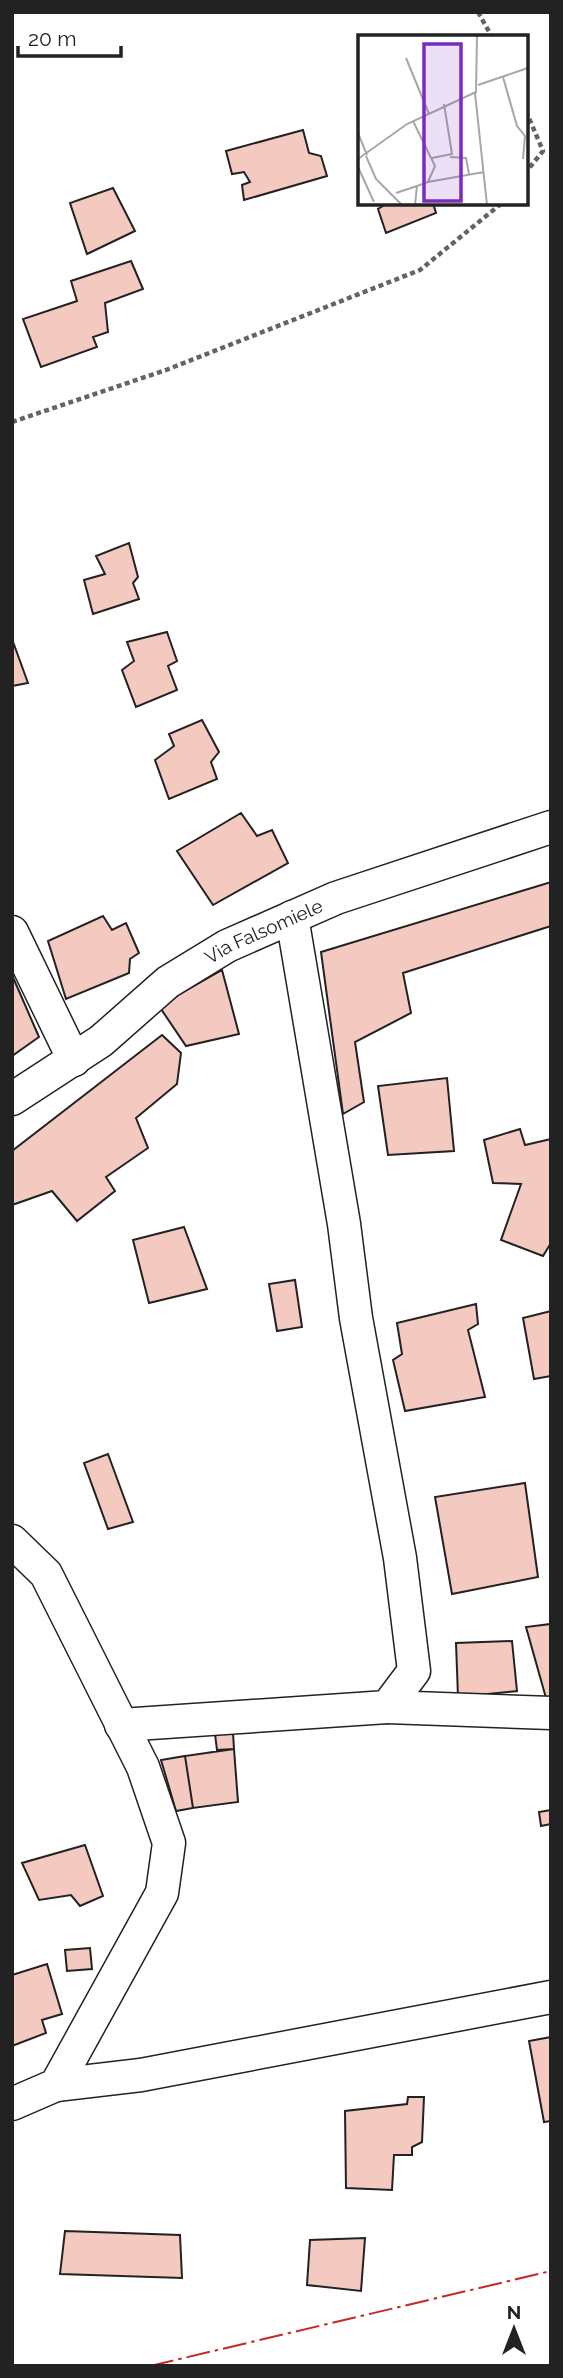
<svg xmlns="http://www.w3.org/2000/svg" width="563" height="2378" font-family="Raleway,sans-serif">
	<style>
		.building { fill: #f3c9c0; stroke: #222; stroke-width: 2 }
		.lines { fill: none; stroke-linecap: round; stroke-linejoin: round }
		.minor-casing { stroke: #222; stroke-width: 35 }
		.path { stroke: #646464; stroke-width: 4.5; stroke-dasharray: 5 3.5; stroke-linecap: butt }
		.minor { stroke: #fff; stroke-width: 32 }
		.power { stroke: #c62828; stroke-width: 2; stroke-dasharray: 24 5 3.5 5; stroke-linecap: butt }
		.labels { text-anchor: middle; stroke-width: 5; stroke-linejoin: round; paint-order: stroke }
		.street-label { font-size: 19px; fill: #222; stroke: #fff }
		.inset-road { fill: none; stroke: #a7a7a7; stroke-width: 2 }
		.view { fill: #7b2cbf; fill-opacity: 0.15; stroke: #7b2cbf; stroke-width: 3.5 }
		.inset-edge { fill: none; stroke: #222; stroke-width: 3.5 }
	</style>
	<rect width="100%" height="100%" fill="#fff"/>
	<path class="building" d="M303,130L309,153L321,156L327,176L244,200L242,185L250,182L244,172L232,174L226,151Z
		M113,188L135,231L87,254L70,203Z
		M388,203H433L436,213L386,233L378,209Z
		M131,261L143,289L105,303L108,332L93,337L97,347L41,367L23,319L77,301L71,281Z
		M129,543L138,577L133,583L139,599L93,614L84,580L105,574L96,556Z
		M167,632L177,661L168,666L177,690L136,707L122,670L134,661L127,642Z
		M12,639L28,683L12,686Z
		M202,720L219,752L211,762L217,779L169,799L155,760L174,746L169,734Z
		M241,813L257,836L272,830L288,863L213,905L177,851Z
		M551,882V926L403,973L411,1013L355,1042L364,1102L343,1114L321,952Z
		M103,916L112,930L126,923L139,953L130,959L129,973L66,999L48,941Z
		M222,970L239,1034L186,1046L159,1006Z
		M12,975L39,1037L12,1056Z
		M162,1035L181,1053L177,1084L136,1118L148,1148L106,1177L115,1191L77,1221L52,1191L12,1205V1151Z
		M447,1078L454,1151L388,1155L378,1086Z
		M520,1129L525,1145L551,1139V1243L543,1256L501,1240L521,1184L493,1183L484,1140Z
		M184,1227L207,1289L149,1303L133,1240Z
		M295,1280L302,1327L277,1331L269,1284Z
		M476,1304L478,1324L468,1330L485,1397L405,1411L393,1360L402,1354L397,1323Z
		M551,1311V1376L534,1379L523,1318Z
		M108,1454L133,1522L108,1529L84,1463Z
		M525,1483L538,1577L452,1594L435,1497Z
		M551,1624V1696L546,1698L526,1627Z
		M512,1641L517,1691L458,1697L456,1643Z
		M233,1733L234,1749L217,1750L215,1734Z
		M234,1749L238,1802L193,1808L185,1756Z
		M185,1756L193,1808L176,1811L161,1760Z
		M551,1810V1824L541,1826L539,1812Z
		M85,1845L103,1896L80,1906L71,1895L39,1900L22,1863Z
		M90,1948L92,1969L67,1971L65,1950Z
		M47,1964L62,2014L42,2020L46,2033L12,2046V1975Z
		M551,2037V2121L544,2122L529,2041Z
		M408,2097H424L422,2142L412,2147V2155H394L392,2190L346,2188L345,2111L407,2104Z
		M65,2231L180,2235L182,2278L60,2274Z
		M365,2238L361,2291L307,2285L310,2240Z"/>
	<g class="lines">
		<defs>
			<g id="minor">
				<path d="M12,932L74,1060"/>
				<path id="s1" d="M12,1099L101,1041L168,982L227,946L336,898L551,827"/>
				<path d="M12,1541L46,1574L143,1767L169,1843L162,1893L56,2085L12,2104"/>
				<path d="M387,1707L551,1713"/>
				<path d="M121,1725L387,1707L414,1671L400,1558L356,1318L344,1224L292,917"/>
				<path d="M56,2085L141,2075L551,1997"/>
			</g>
		</defs>
		<use href="#minor" class="minor-casing"/>
		<path class="path" d="M478,12L492,37
			M526,111L543,151L526,172
			M12,422L166,370L420,270L502,203"/>
		<use href="#minor" class="minor"/>
		<path class="power" d="M150,2366L551,2271"/>
	</g>
	<g class="labels">
		<g class="street-label">
			<text dy="7" stroke="none"><textPath href="#s1" startOffset="304">Via Falsomiele</textPath></text>
		</g>
	</g>
	<g transform="translate(358 35)">
		<rect width="170" height="170" fill="#fff"/>
		<path class="inset-road" d="M48,23L71,79M145,42L159,91L167,101L165,124M120,50L170,33M117,58L129,170M55,86L77,131L70,147L59,151L57,170M0,98L9,120M8,121L18,144L44,170M92,122L108,123L111,139M74,123L94,119L86,69M0,124L49,89L118,57L119,0M0,132L16,167M70,147L126,137M38,158L59,151"/>
		<path class="view" d="M66,9H103V166H66Z"/>
		<rect width="170" height="170" class="inset-edge"/>
	</g>
	<rect width="563" height="2378" fill="none" stroke="#222222" stroke-width="28"/>
	<g transform="translate(514 2329)" stroke="#ffffff" stroke-width="5" paint-order="stroke">
	<path d="M0-5L12 26L0 18L-12 26Z" fill="#222222"/>
	<text y="-10" font-size="19" font-weight="bold" text-anchor="middle" fill="#222222">N</text>
	</g>
	<path d="M18 46v10h103v-10" fill="none" stroke="#222222" stroke-width="3.5"/>
	<text x="28" y="46" font-size="21" fill="#222222" stroke="#ffffff" stroke-width="5" paint-order="stroke">20 m</text>
</svg>
